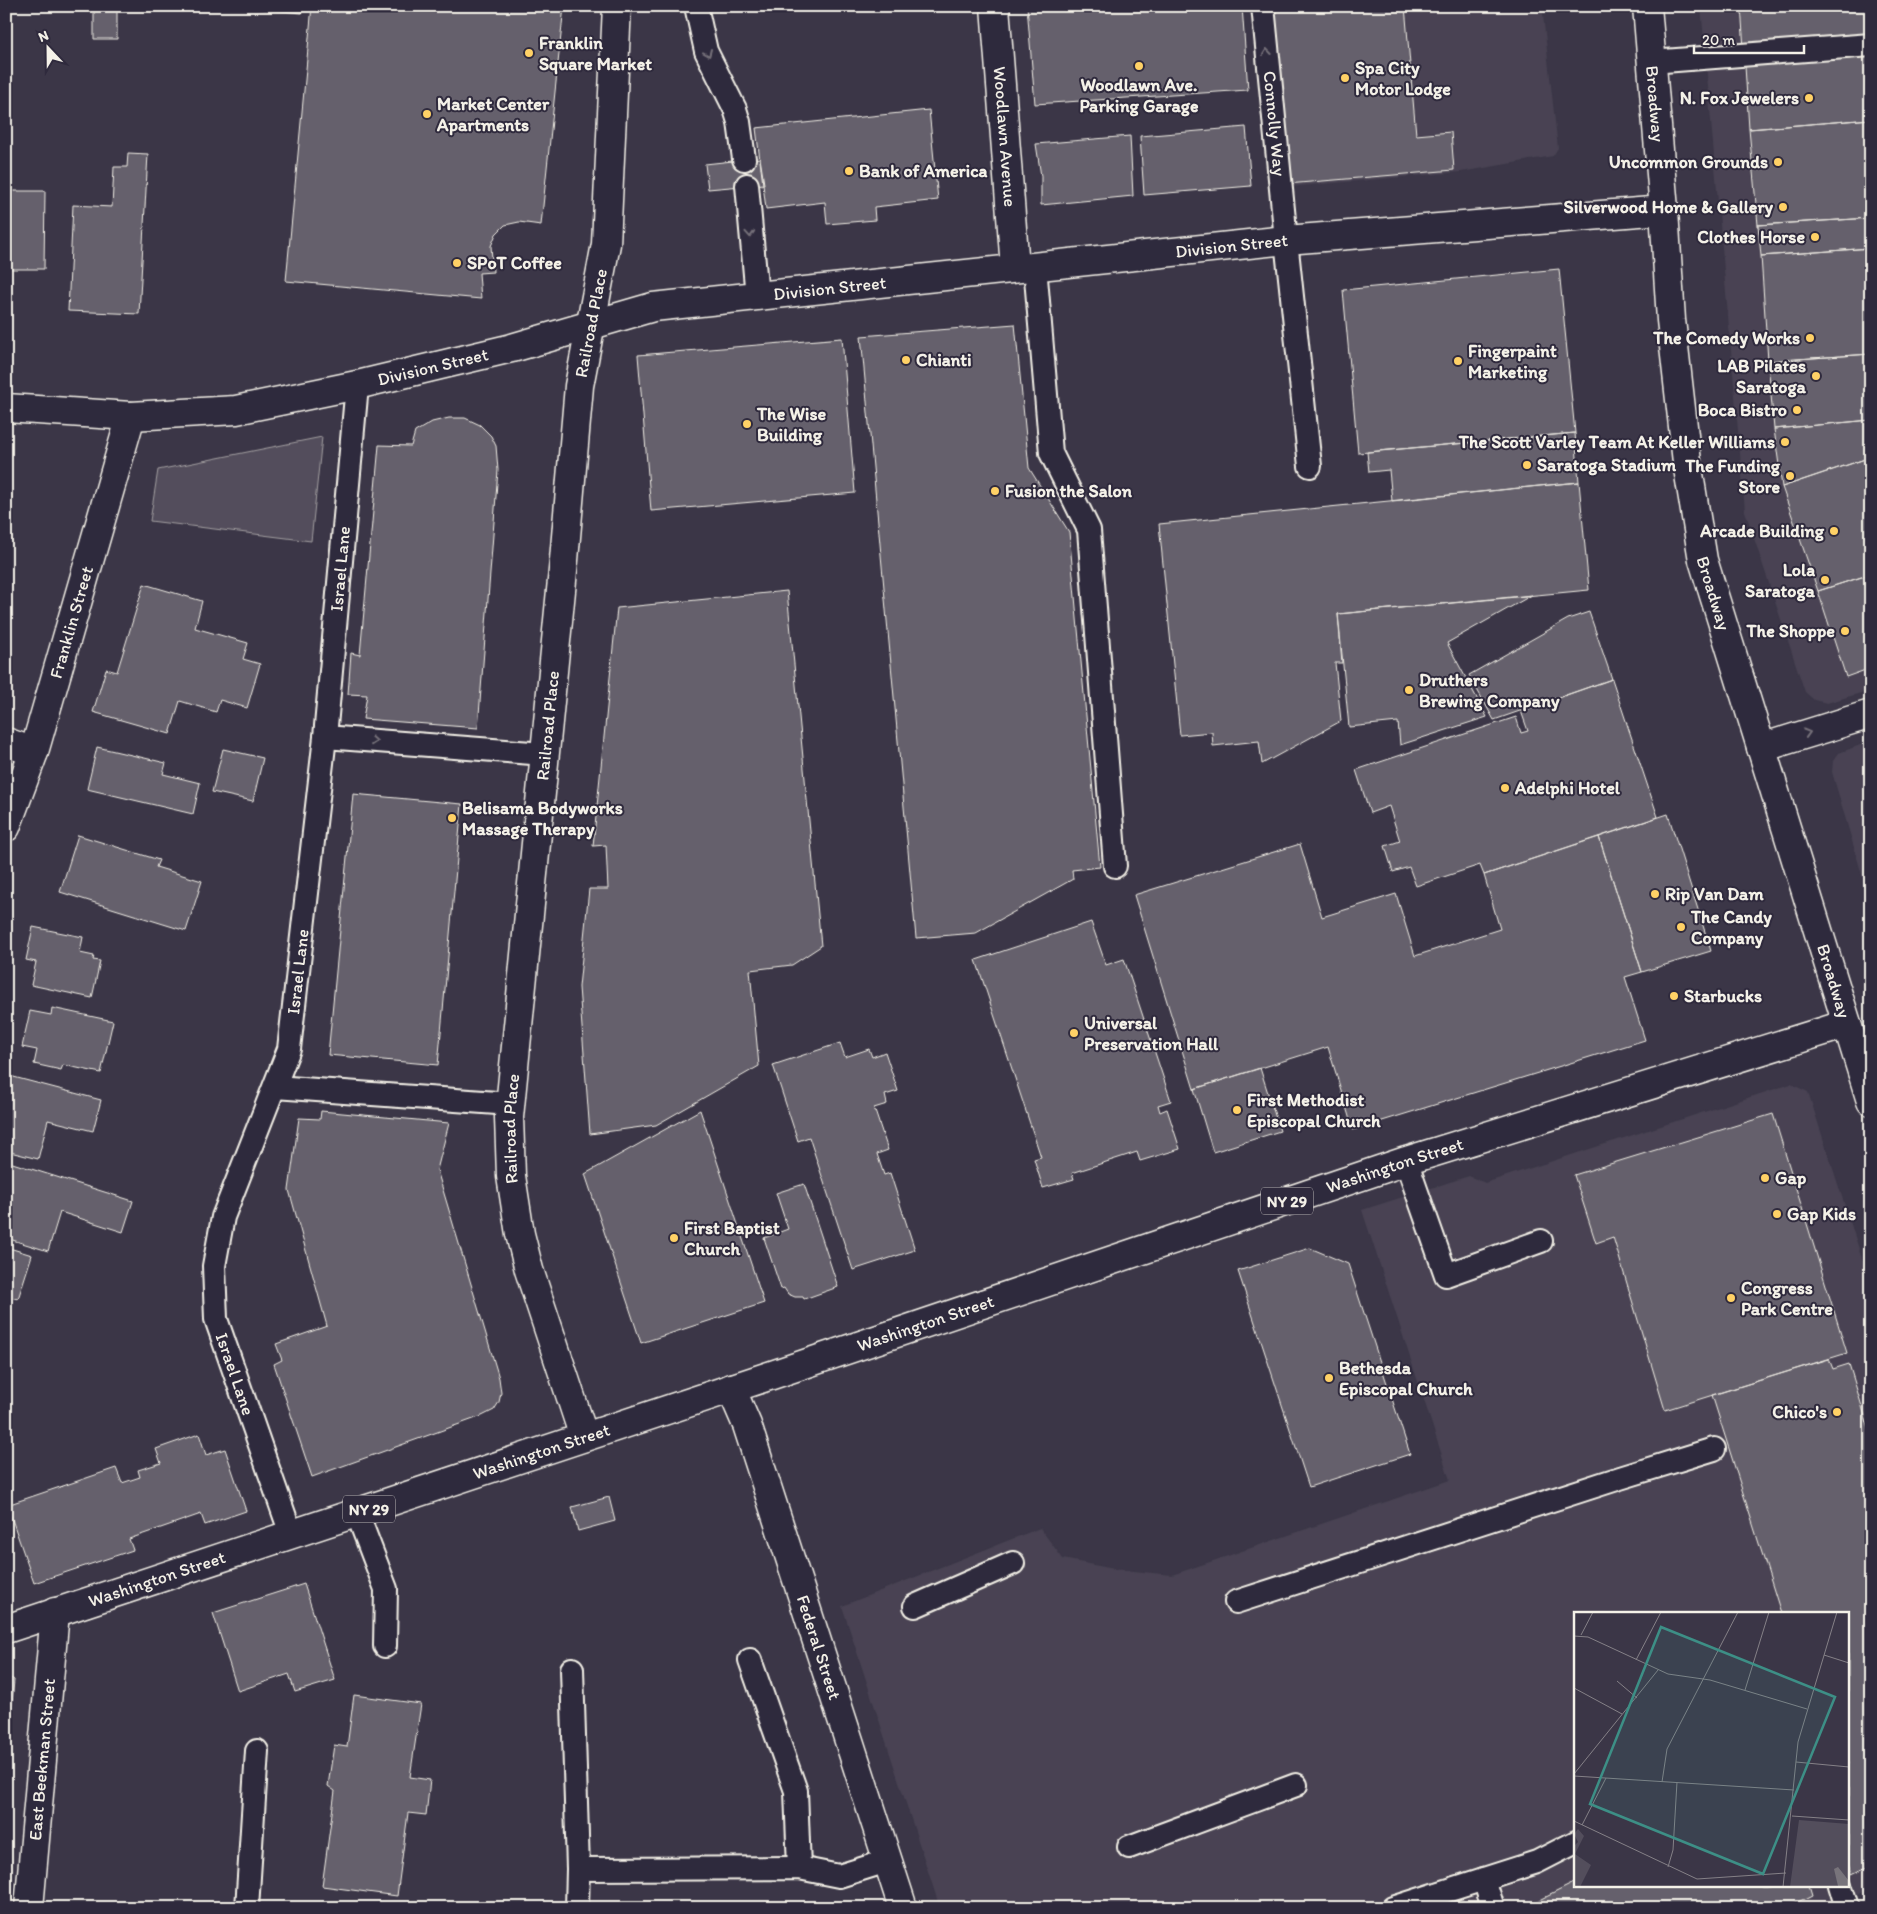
<svg xmlns="http://www.w3.org/2000/svg" width="1877" height="1914" font-family="Itim,sans-serif">
	<style>
		.built { fill: #484352; fill-rule: evenodd }
		.green { fill: #534e5c; stroke: #a4a0a2 }
		.building { fill: #65616c; stroke: #f4f1e8 }
		.lines { fill: none; stroke-linecap: round; stroke-linejoin: round }
		.lane-casing { stroke: #f4f1e8; stroke-width: 26 }
		.street-casing { stroke: #f4f1e8; stroke-width: 31 }
		.secondary-casing { stroke: #f4f1e8; stroke-width: 31 }
		.highway-casing { stroke: #f4f1e8; stroke-width: 31 }
		.lane { stroke: #2f2a3d; stroke-width: 22 }
		.street { stroke: #2f2a3d; stroke-width: 28 }
		.secondary { stroke: #2f2a3d; stroke-width: 28 }
		.highway { stroke: #2f2a3d; stroke-width: 28 }
		.oneway { stroke: #747079 }
		.poi-dot { fill: #ffd166; stroke: #2f2a3d; stroke-width: 2 }
		.labels { text-anchor: middle; stroke-width: 4; stroke-linejoin: round; paint-order: stroke }
		.shield { fill: #2f2a3d; stroke: #b9b5b5; stroke-width: 1 }
		.shield-label { font-size: 16px; font-weight: bold; fill: #f4f1e8 }
		.poi-label { font-size: 18px; font-weight: bold; fill: #f4f1e8; stroke: #2f2a3d; text-anchor: start }
		.street-label { font-size: 18px; fill: #f4f1e8; stroke: #2f2a3d }
		.inset-road { fill: none; stroke: #858187; stroke-width: 1 }
		.view { fill: #3d8f86; fill-opacity: 0.15; stroke: #3d8f86; stroke-width: 2.5 }
		.inset-edge { fill: none; stroke: #f4f1e8; stroke-width: 2.5 }
	</style>
	<rect width="100%" height="100%" fill="#3b3647"/>
	<filter id="ink" filterUnits="userSpaceOnUse"><feTurbulence type="fractalNoise" baseFrequency=".02" numOctaves="2"/><feDisplacementMap in="SourceGraphic" scale="10" xChannelSelector="R" yChannelSelector="G"/><feConvolveMatrix kernelMatrix="1 2 1 2 8 2 1 2 1" color-interpolation-filters="sRGB"/></filter>
	<g filter="url(#ink)">
		<path class="built" d="M1268,6H1542L1558,148L1553,156L1461,172L1288,187Z
			M1701,6H1871V690L1827,703L1814,700L1805,692L1745,511Z
			M1871,741V906L1832,772L1833,761L1839,753Z
			M1791,1084L1808,1092L1871,1286V1888L1833,1908H940L842,1606L1040,1528L1063,1559L1114,1569L1172,1575L1450,1480L1362,1210L1469,1176L1485,1183ZM1576,1613H1848V1885H1576Z"/>
		<path class="green" d="M322,437L311,541L150,521L158,470Z"/>
		<path class="building" d="M94,6H117V39H94Z
			M231,6H303L302,13Z
			M312,6H564L541,225L519,222L505,225L496,234L491,246L493,272L479,273L481,299L286,281Z
			M1027,6H1242L1248,90L1035,104Z
			M1272,6H1405L1416,135L1451,132L1454,170L1287,184Z
			M1741,6H1871V37L1744,49Z
			M1871,56V119L1749,129L1745,66Z
			M929,110L938,200L874,207L875,220L827,224L825,202L766,209L756,128Z
			M1871,119V218L1758,225L1749,129Z
			M1246,127L1251,186L1144,195L1140,136Z
			M1130,136L1133,196L1041,205V176L1036,144Z
			M128,153L148,154L139,314L68,311L73,205L112,207L114,167H127Z
			M760,158L764,184L708,189L705,164Z
			M6,191H45L44,269H6Z
			M1871,218V248L1761,256L1758,225Z
			M1871,248V354L1768,361L1761,256Z
			M1559,269L1575,433L1358,453L1343,290Z
			M1015,324L1029,468L1069,532L1100,867L1072,870L1073,879L976,933L916,938L861,336Z
			M842,338L855,493L651,511L638,355Z
			M1871,354V420L1774,429L1768,361Z
			M449,418H465L480,425L491,436L496,446L498,470L478,728L363,719L367,695L348,694L351,653L360,655L379,445L411,446L415,432L432,422Z
			M1871,420V457L1782,487L1774,429Z
			M1575,433L1579,482L1392,501L1389,470L1369,472L1367,452Z
			M1871,457V574L1818,591L1782,487Z
			M1579,482L1589,590L1338,614L1342,663H1335L1341,721L1262,764L1259,741L1213,746L1212,732L1180,735L1159,524Z
			M1871,574V668L1846,677L1818,591Z
			M144,584L202,601L195,628L248,643L243,659L260,664L247,708L220,700L216,712L180,701L170,734L93,712L106,669L117,672Z
			M787,591L821,946L792,965L750,970L759,1066L656,1125L590,1134L579,987L589,889H608L606,845L593,846L617,608Z
			M1532,595L1447,643L1487,717L1400,745L1398,722L1349,727L1338,614Z
			M1589,612L1612,679L1494,720L1469,675L1568,619Z
			M1612,679L1658,817L1484,875L1480,865L1416,886L1409,867L1393,872L1385,846L1400,841L1389,806L1370,813L1356,770L1516,717L1521,733L1528,731L1521,711Z
			M97,747L166,763L163,774L200,783L193,814L87,789Z
			M223,749L263,758L253,801L212,792Z
			M353,794L462,804L438,1065L328,1055Z
			M1668,814L1711,951L1642,972L1599,837Z
			M78,835L159,860L156,867L202,881L186,931L60,892Z
			M1599,837L1642,972L1625,977L1645,1040L1353,1130L1328,1047L1194,1089L1134,895L1300,844L1322,917L1396,894L1415,956L1500,929L1484,875Z
			M1091,922L1106,965L1124,959L1171,1101L1158,1105L1160,1112L1167,1109L1180,1149L1140,1161L1137,1152L1072,1173L1074,1179L1043,1188L1034,1159L1041,1157L976,960Z
			M33,927L83,937L80,953L94,956L93,960L100,961L92,998L31,985L36,962L26,960Z
			M52,1008L113,1021L101,1073L63,1065L61,1070L34,1064L37,1050L22,1047L30,1011L51,1015Z
			M840,1043L845,1057L869,1049L872,1057L885,1052L898,1091L885,1095L887,1104L874,1108L888,1150L877,1154L884,1175L890,1173L915,1250L853,1270L809,1137L798,1141L773,1065Z
			M1260,1068L1280,1131L1213,1152L1194,1089Z
			M6,1075L101,1100L93,1131L48,1120L38,1159L6,1151Z
			M700,1110L764,1303L641,1343L585,1174Z
			M321,1111L449,1123L437,1170L499,1378L501,1393L499,1402L494,1410L482,1416L312,1477L274,1364L282,1360L276,1344L327,1326L289,1190L299,1118L320,1119Z
			M1773,1114L1847,1353L1665,1410L1613,1237L1596,1243L1574,1175Z
			M6,1161L133,1201L123,1232L60,1212L48,1251L6,1238Z
			M804,1184L838,1287L804,1299L803,1297H795L788,1294L784,1288L781,1289L764,1238L788,1229L776,1193Z
			M6,1247L32,1255L18,1299L6,1296Z
			M1310,1248L1348,1264L1410,1454L1309,1487L1238,1271Z
			M1829,1359L1833,1369L1849,1364L1871,1436V1864L1852,1873L1848,1859V1613H1781L1712,1395Z
			M199,1434L206,1455L225,1449L246,1511L205,1525L201,1514L129,1539L133,1550L34,1583L7,1505L116,1468L122,1483L140,1477L138,1470L161,1463L156,1449Z
			M609,1497L615,1521L578,1531L572,1507Z
			M304,1584L335,1680L295,1692L289,1674L238,1691L213,1613Z
			M6,1675L14,1680L12,1704L6,1706Z
			M354,1695L421,1704L410,1777L430,1780L426,1815L408,1813L397,1896L322,1886L335,1791L328,1786L334,1745L347,1747Z
			M1576,1882V1885H1809L1812,1895L1786,1908H1535L1534,1903Z"/>
		<g class="lines">
			<defs>
				<g id="lane">
					<path d="M696,6L706,51L735,109L739,122L744,159"/>
					<path id="s1" d="M1263,6L1286,240L1310,466"/>
					<path d="M1651,62L1871,45"/>
					<path d="M747,185L757,297"/>
					<path d="M1035,266L1051,453L1089,530L1115,866"/>
					<path d="M325,737L545,754"/>
					<path d="M275,1087L511,1104"/>
					<path d="M1406,1161L1446,1275L1541,1241"/>
					<path d="M357,1513L386,1589L385,1646"/>
					<path id="s2" d="M291,1534L216,1319L214,1266L223,1217L289,1049L325,737L357,385"/>
					<path d="M1236,1602L1620,1478L1714,1449"/>
					<path d="M915,1606L1013,1563"/>
					<path d="M750,1660L796,1791L799,1868"/>
					<path d="M572,1669L578,1869"/>
					<path d="M1129,1847L1296,1785"/>
					<path d="M1484,1879L1493,1908"/>
					<path d="M1840,1885L1847,1908"/>
					<path d="M247,1908L257,1751"/>
					<path d="M577,1908L578,1869L799,1868L839,1876L887,1861"/>
					<path d="M1393,1908L1537,1862L1576,1842"/>
				</g>
				<g id="street">
					<path id="s3" d="M995,6L1015,268"/>
					<path d="M6,742L34,752"/>
					<path d="M1761,748L1871,714"/>
					<path id="s4" d="M29,1908L55,1612"/>
				</g>
				<g id="secondary">
					<path id="s5" d="M6,408L131,416L236,410L357,385L512,348L653,307L1286,240L1664,210"/>
					<path id="s6" d="M6,827L34,752L131,416"/>
					<path id="s7" d="M731,1388L747,1425L903,1908"/>
					<path id="s8" d="M584,1437L529,1270L520,1234L511,1176L509,1117L564,560L579,386L606,244L617,6"/>
				</g>
				<g id="highway">
					<path id="s9" d="M1647,6L1664,210L1671,320L1687,462L1703,560L1871,1101"/>
					<path id="s10" d="M6,1629L772,1375L1406,1161L1847,1024"/>
				</g>
			</defs>
			<use href="#lane" class="lane-casing"/>
			<use href="#street" class="street-casing"/>
			<use href="#secondary" class="secondary-casing"/>
			<use href="#highway" class="highway-casing"/>
			<use href="#lane" class="lane"/>
			<use href="#street" class="street"/>
			<use href="#secondary" class="secondary"/>
			<use href="#highway" class="highway"/>
		</g>
		<defs><path id="oneway-chevron" d="M-2-3.5L2.5 0L-2 3.5" fill="none" stroke-width="1.6" stroke-linecap="round" stroke-linejoin="round" transform="scale(1.25)"/></defs>
		<g class="oneway">
			<use href="#oneway-chevron" transform="translate(1267 52) rotate(-96)"/>
			<use href="#oneway-chevron" transform="translate(708 53) rotate(67)"/>
			<use href="#oneway-chevron" transform="translate(750 234) rotate(86)"/>
			<use href="#oneway-chevron" transform="translate(1807 733) rotate(-17)"/>
			<use href="#oneway-chevron" transform="translate(374 741) rotate(5)"/>
		</g>
	</g>
	<g class="poi-dot">
		<circle cx="529" cy="53" r="5"/>
		<circle cx="1139" cy="66" r="5"/>
		<circle cx="1345" cy="78" r="5"/>
		<circle cx="1809" cy="98" r="5"/>
		<circle cx="427" cy="114" r="5"/>
		<circle cx="1778" cy="162" r="5"/>
		<circle cx="849" cy="171" r="5"/>
		<circle cx="1783" cy="207" r="5"/>
		<circle cx="1815" cy="237" r="5"/>
		<circle cx="457" cy="263" r="5"/>
		<circle cx="1810" cy="338" r="5"/>
		<circle cx="906" cy="360" r="5"/>
		<circle cx="1458" cy="361" r="5"/>
		<circle cx="1816" cy="376" r="5"/>
		<circle cx="1797" cy="410" r="5"/>
		<circle cx="747" cy="424" r="5"/>
		<circle cx="1785" cy="442" r="5"/>
		<circle cx="1527" cy="465" r="5"/>
		<circle cx="1790" cy="476" r="5"/>
		<circle cx="995" cy="491" r="5"/>
		<circle cx="1834" cy="531" r="5"/>
		<circle cx="1825" cy="580" r="5"/>
		<circle cx="1845" cy="631" r="5"/>
		<circle cx="1409" cy="690" r="5"/>
		<circle cx="1505" cy="788" r="5"/>
		<circle cx="452" cy="818" r="5"/>
		<circle cx="1655" cy="894" r="5"/>
		<circle cx="1681" cy="927" r="5"/>
		<circle cx="1674" cy="996" r="5"/>
		<circle cx="1074" cy="1033" r="5"/>
		<circle cx="1237" cy="1110" r="5"/>
		<circle cx="1765" cy="1178" r="5"/>
		<circle cx="1777" cy="1214" r="5"/>
		<circle cx="674" cy="1238" r="5"/>
		<circle cx="1731" cy="1298" r="5"/>
		<circle cx="1329" cy="1378" r="5"/>
		<circle cx="1837" cy="1412" r="5"/>
	</g>
	<g class="labels">
		<g class="shield">
			<rect x="1261" y="1187.5" width="52" height="27" rx="4"/>
			<rect x="343" y="1495.5" width="52" height="27" rx="4"/>
		</g>
		<g class="shield-label">
			<text x="1287" y="1207">NY 29</text>
			<text x="369" y="1515">NY 29</text>
		</g>
		<g class="poi-label">
			<text x="539" y="49">Franklin<tspan x="539" dy="21">Square Market</tspan></text>
			<text x="1355" y="74">Spa City<tspan x="1355" dy="21">Motor Lodge</tspan></text>
			<text x="1139" y="91" text-anchor="middle">Woodlawn Ave.<tspan x="1139" dy="21">Parking Garage</tspan></text>
			<text x="1799" y="104" text-anchor="end">N. Fox Jewelers</text>
			<text x="437" y="110">Market Center<tspan x="437" dy="21">Apartments</tspan></text>
			<text x="1768" y="168" text-anchor="end">Uncommon Grounds</text>
			<text x="859" y="177">Bank of America</text>
			<text x="1773" y="213" text-anchor="end">Silverwood Home &amp; Gallery</text>
			<text x="1805" y="243" text-anchor="end">Clothes Horse</text>
			<text x="467" y="269">SPoT Coffee</text>
			<text x="1800" y="344" text-anchor="end">The Comedy Works</text>
			<text x="1468" y="357">Fingerpaint<tspan x="1468" dy="21">Marketing</tspan></text>
			<text x="916" y="366">Chianti</text>
			<text x="1806" y="372" text-anchor="end">LAB Pilates<tspan x="1806" dy="21">Saratoga</tspan></text>
			<text x="1787" y="416" text-anchor="end">Boca Bistro</text>
			<text x="757" y="420">The Wise<tspan x="757" dy="21">Building</tspan></text>
			<text x="1775" y="448" text-anchor="end">The Scott Varley Team At Keller Williams</text>
			<text x="1537" y="471">Saratoga Stadium</text>
			<text x="1780" y="472" text-anchor="end">The Funding<tspan x="1780" dy="21">Store</tspan></text>
			<text x="1005" y="497">Fusion the Salon</text>
			<text x="1824" y="537" text-anchor="end">Arcade Building</text>
			<text x="1815" y="576" text-anchor="end">Lola<tspan x="1815" dy="21">Saratoga</tspan></text>
			<text x="1835" y="637" text-anchor="end">The Shoppe</text>
			<text x="1419" y="686">Druthers<tspan x="1419" dy="21">Brewing Company</tspan></text>
			<text x="1515" y="794">Adelphi Hotel</text>
			<text x="462" y="814">Belisama Bodyworks<tspan x="462" dy="21">Massage Therapy</tspan></text>
			<text x="1665" y="900">Rip Van Dam</text>
			<text x="1691" y="923">The Candy<tspan x="1691" dy="21">Company</tspan></text>
			<text x="1684" y="1002">Starbucks</text>
			<text x="1084" y="1029">Universal<tspan x="1084" dy="21">Preservation Hall</tspan></text>
			<text x="1247" y="1106">First Methodist<tspan x="1247" dy="21">Episcopal Church</tspan></text>
			<text x="1775" y="1184">Gap</text>
			<text x="1787" y="1220">Gap Kids</text>
			<text x="684" y="1234">First Baptist<tspan x="684" dy="21">Church</tspan></text>
			<text x="1741" y="1294">Congress<tspan x="1741" dy="21">Park Centre</tspan></text>
			<text x="1339" y="1374">Bethesda<tspan x="1339" dy="21">Episcopal Church</tspan></text>
			<text x="1827" y="1418" text-anchor="end">Chico's</text>
		</g>
		<g class="street-label">
			<text dy="6" stroke="none"><textPath href="#s9" startOffset="98">Broadway</textPath></text>
			<text dy="6" stroke="none"><textPath href="#s1" startOffset="118">Connolly Way</textPath></text>
			<text dy="6" stroke="none"><textPath href="#s3" startOffset="131">Woodlawn Avenue</textPath></text>
			<text dy="6" stroke="none"><textPath href="#s5" startOffset="1242">Division Street</textPath></text>
			<text dy="6" stroke="none"><textPath href="#s5" startOffset="838">Division Street</textPath></text>
			<text dy="6" stroke="none"><textPath href="#s8" startOffset="1129">Railroad Place</textPath></text>
			<text dy="6" stroke="none"><textPath href="#s5" startOffset="432">Division Street</textPath></text>
			<text dy="6" stroke="none"><textPath href="#s2" startOffset="994">Israel Lane</textPath></text>
			<text dy="6" stroke="none"><textPath href="#s9" startOffset="592">Broadway</textPath></text>
			<text dy="6" stroke="none"><textPath href="#s6" startOffset="215">Franklin Street</textPath></text>
			<text dy="6" stroke="none"><textPath href="#s8" startOffset="724">Railroad Place</textPath></text>
			<text dy="6" stroke="none"><textPath href="#s2" startOffset="589">Israel Lane</textPath></text>
			<text dy="6" stroke="none"><textPath href="#s9" startOffset="998">Broadway</textPath></text>
			<text dy="6" stroke="none"><textPath href="#s8" startOffset="319">Railroad Place</textPath></text>
			<text dy="6" stroke="none"><textPath href="#s10" startOffset="1464">Washington Street</textPath></text>
			<text dy="6" stroke="none"><textPath href="#s10" startOffset="969">Washington Street</textPath></text>
			<text transform="translate(235 1374) rotate(71)" y="6">Israel Lane</text>
			<text dy="6" stroke="none"><textPath href="#s10" startOffset="564">Washington Street</textPath></text>
			<text dy="6" stroke="none"><textPath href="#s10" startOffset="159">Washington Street</textPath></text>
			<text dy="6" stroke="none"><textPath href="#s7" startOffset="274">Federal Street</textPath></text>
			<text dy="6" stroke="none"><textPath href="#s4" startOffset="149">East Beekman Street</textPath></text>
		</g>
	</g>
	<g transform="translate(1574 1612)">
		<rect width="275" height="275" fill="#3b3647"/>
		<path d="M225,208L275,212V275H216ZM4,217L10,224L1,242L17,253L6,275H0V234L4,230L0,222Z" fill="#534e5c"/>
		<path d="M264,255L275,269V275L264,274L260,257Z" fill="#78747b"/>
		<path class="inset-road" d="M7,23L19,0M0,24L14,25L94,62L136,68L233,97M250,43L275,51M62,48L87,0M43,69L63,86M0,76L48,102M171,78L195,0M222,150L275,155M0,162L84,58M0,164L220,178M88,170L93,137L164,0M218,204L275,208M0,209L123,267L212,261M8,213L32,166M94,255L99,238L103,170M209,275L224,130L263,0"/>
		<path class="view" d="M87,15L261,85L189,262L16,192Z"/>
		<rect width="275" height="275" class="inset-edge"/>
	</g>
	<rect width="1877" height="1914" fill="none" stroke="#2f2a3d" stroke-width="25"/>
	<rect x="12" y="12" width="1852" height="1889" fill="none" stroke="#f4f1e8" stroke-width="2" filter="url(#ink)"/>
	<g transform="translate(48 48) rotate(338)" stroke="#2f2a3d" stroke-width="4" paint-order="stroke">
	<path d="M0-4L9 19L0 12L-9 19Z" fill="#f4f1e8"/>
	<text y="-8" font-size="14" font-weight="bold" text-anchor="middle" fill="#f4f1e8">N</text>
	</g>
	<path d="M1694 45v8h110v-8" fill="none" stroke="#f4f1e8" stroke-width="2.5"/>
	<text x="1702" y="45" font-size="15" fill="#f4f1e8" stroke="#2f2a3d" stroke-width="4" paint-order="stroke">20 m</text>
</svg>
